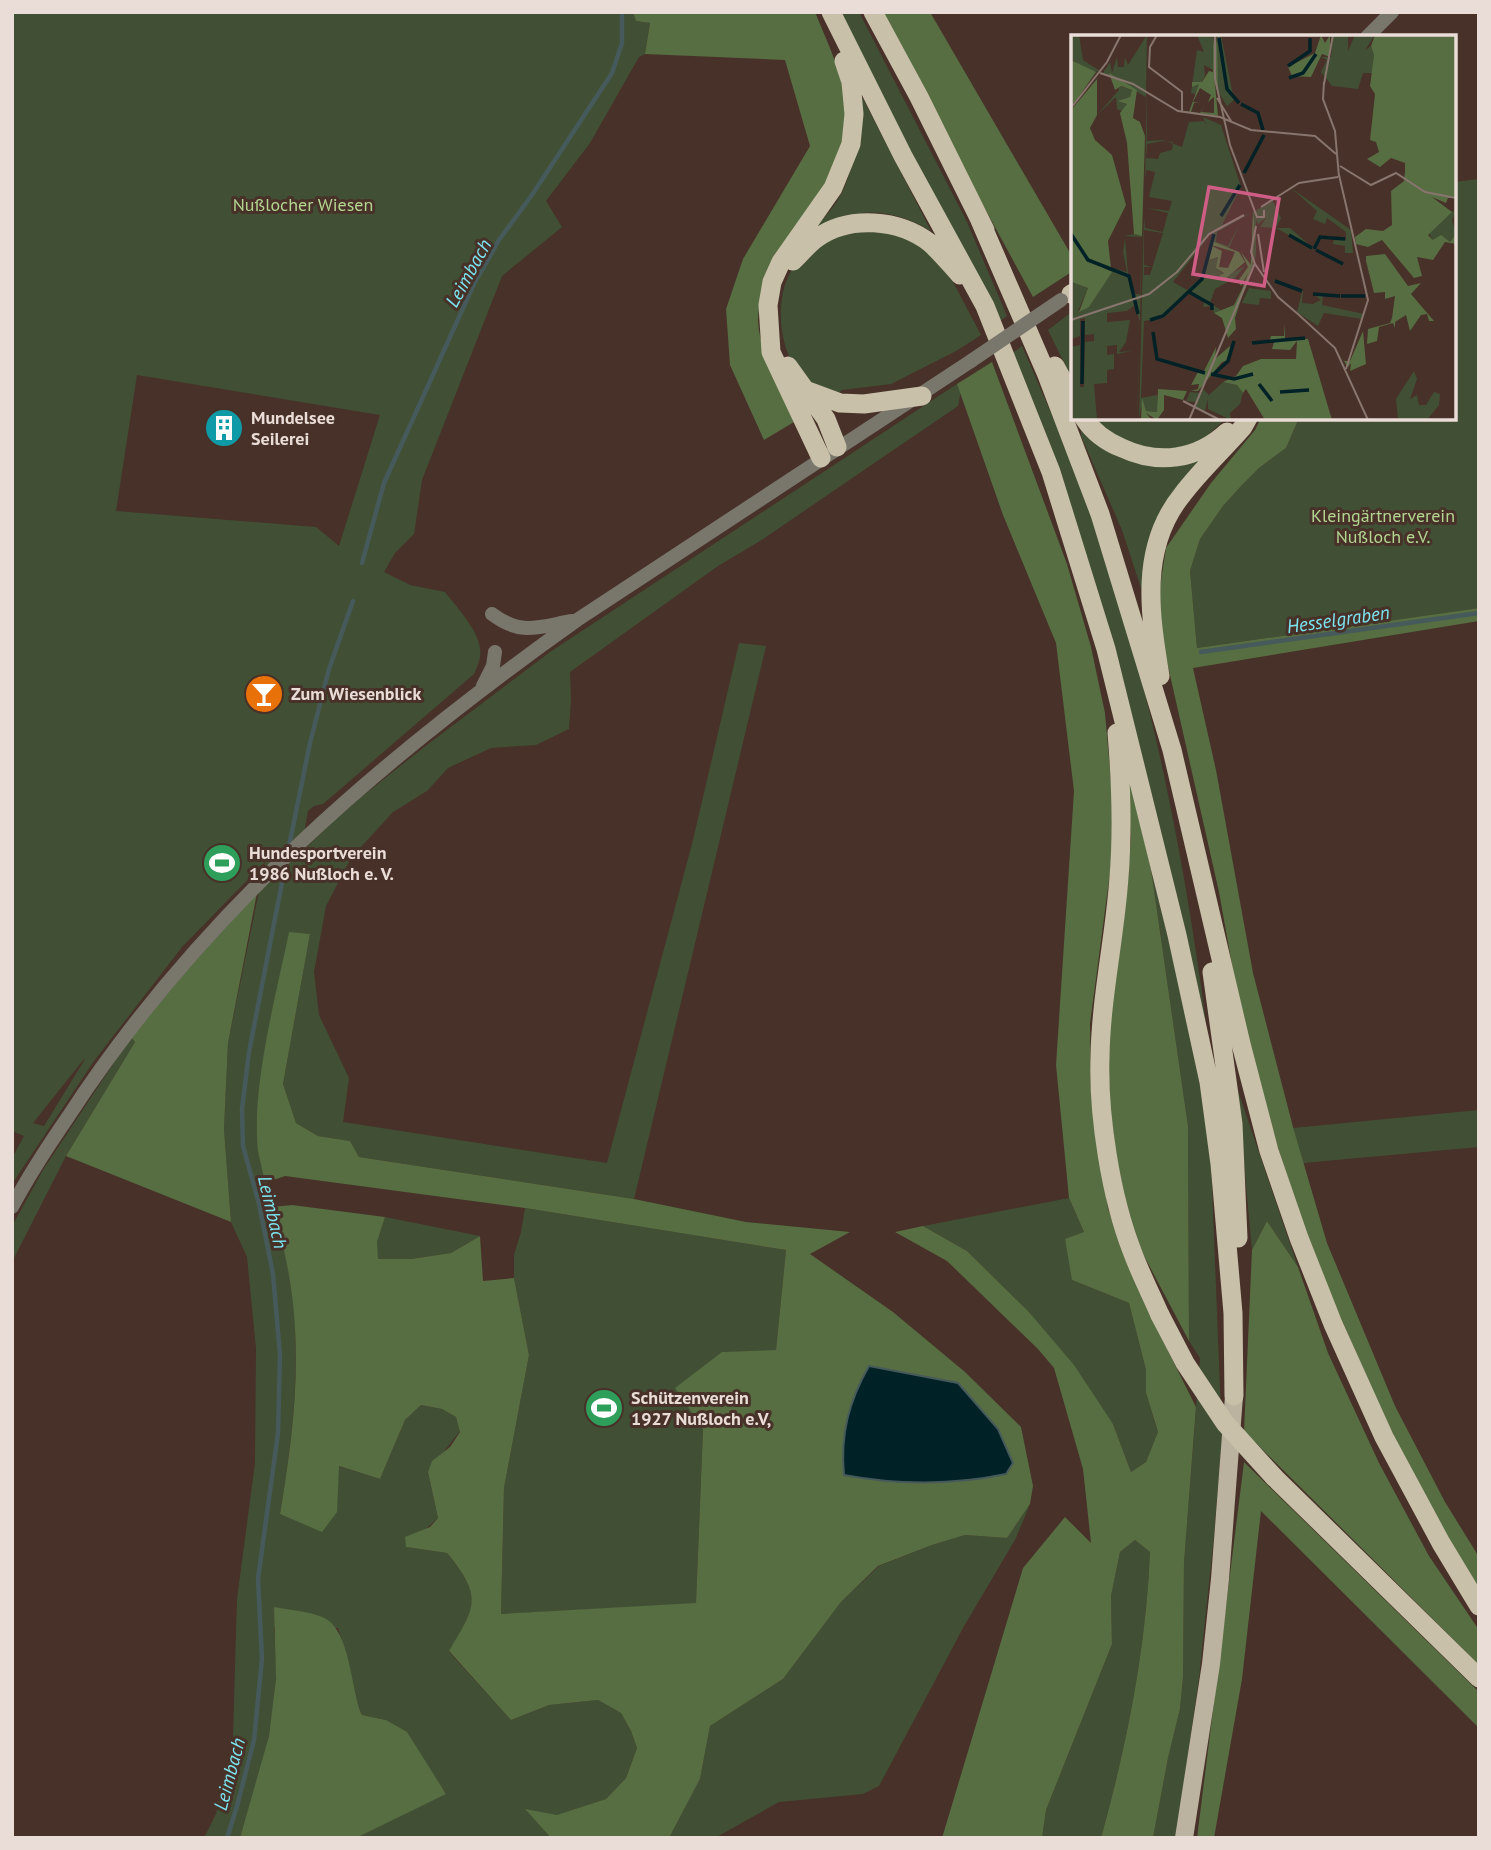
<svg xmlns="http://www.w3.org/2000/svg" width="1491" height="1850" font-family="'PT Sans',sans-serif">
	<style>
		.green { fill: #415034; fill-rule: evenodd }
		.forest { fill: #576d42 }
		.water { fill: #002226; stroke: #465a5b; stroke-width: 2 }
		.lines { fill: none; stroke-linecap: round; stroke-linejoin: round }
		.stream { stroke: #465a5b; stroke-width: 4.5 }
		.tertiary { stroke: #79766c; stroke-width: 14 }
		.primary { stroke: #bbb39f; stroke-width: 18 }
		.trunk { stroke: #c8c0a9; stroke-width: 19 }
		.tertiary-bridge { stroke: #79766c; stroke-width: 14 }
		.trunk-bridge { stroke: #c8c0a9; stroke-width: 19 }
		.labels { text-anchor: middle; stroke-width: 6; stroke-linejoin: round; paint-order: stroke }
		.park-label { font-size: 18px; fill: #b3d691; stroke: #473128 }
		.poi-label { font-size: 18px; font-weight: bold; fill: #eadcd6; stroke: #473128; text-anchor: start }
		.water-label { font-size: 19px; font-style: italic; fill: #7de6f2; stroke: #473128 }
		.inset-river { fill: none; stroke: #002226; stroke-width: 3.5 }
		.inset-road { fill: none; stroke: #88756e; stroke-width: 2 }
		.view { fill: #d05d86; fill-opacity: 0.15; stroke: #d05d86; stroke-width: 3.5 }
		.inset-edge { fill: none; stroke: #eadcd6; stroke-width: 3.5 }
	</style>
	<rect width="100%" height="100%" fill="#473128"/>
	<path class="green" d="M12,12H633L636,21L650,23L645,54L639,57L590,143L546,201L562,227L502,276L422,480L414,534L395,553L384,572L410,585L445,592C457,608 484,635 480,657C479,663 476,669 474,674L323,804L314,806L308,811L300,854L330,824L365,794L423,748L550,652L957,384L961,391L958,406L760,541L718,566L570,672L571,699L569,729L536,745L491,748L448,768L427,791L393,812L351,858L326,906L314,972L319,1015L349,1078L343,1122L607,1163L693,840L739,643L766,646L634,1199L359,1157L350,1141L318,1136L296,1123L283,1084L310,934L289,933L258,1150C265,1184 278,1215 285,1248C304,1339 295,1424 280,1514L337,1481L338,1466L380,1479L405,1420L421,1405L442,1409L456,1417L460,1431L428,1472L438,1518L406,1547L447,1553C483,1598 477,1605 449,1652L511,1720L549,1705L598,1700L621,1713L631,1731L637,1748L626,1778L606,1799L557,1816L526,1810L551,1838H356L446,1793L386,1720L362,1715C350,1687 348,1657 338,1628L274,1627C275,1644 276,1660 276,1677C275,1725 257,1792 240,1838H204L216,1814L233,1738L237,1599L255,1463L256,1348L247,1257L231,1222L224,1129L228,1043L265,862L182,947L94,1061L12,1184V1158L24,1136L12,1131ZM137,375L380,415L339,546L316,527L116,511ZM85,1059L44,1126L33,1123L84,1059Z
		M836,12H859L967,222L1007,316L996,324Z
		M859,91L931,231C889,207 859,207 815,228C823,218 833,209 839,198C858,165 857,128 859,91Z
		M1479,179V608L1197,648L1190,571L1200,539L1223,506L1242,485L1259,468L1286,448L1299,418H1454V182Z
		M851,227L914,238L952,280L981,335L956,351L891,384L842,390L836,396C821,388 806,382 796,368C776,341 774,284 800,260C815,247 835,238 851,227Z
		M1073,311V381L1048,330Z
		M1022,346C1048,406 1075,466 1096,528C1151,688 1184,855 1206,1023L1154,813L1010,355Z
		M1094,418H1226L1207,436L1185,448L1160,451L1117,438Z
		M1081,430L1088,431L1106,448L1205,454C1188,475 1166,495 1156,521C1146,543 1144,567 1142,591L1122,530L1081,436Z
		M1151,869L1187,1014L1202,1096L1211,1161L1222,1439L1213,1545L1199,1678L1176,1838H1153L1168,1758L1180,1709L1183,1677L1184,1563L1200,1358L1189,1341L1188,1126Z
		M131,1037L135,1042L66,1156L12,1262V1226L43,1170Z
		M1237,1088L1298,1267L1267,1221L1252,1250Z
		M1479,1110V1147L1303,1163L1293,1128Z
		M1069,1198L1084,1232L1072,1280L1129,1303L1146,1370V1393L1158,1433L1146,1462L1131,1472L1113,1424L1028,1311L967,1251L923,1226Z
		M525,1208L786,1250L776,1351L722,1352L703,1428L696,1604L501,1614L504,1488L529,1355L514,1278V1255L521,1232Z
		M385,1217L480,1236L451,1253L411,1259H377V1242Z
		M1030,1504L1016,1538L963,1628L879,1786L863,1794L779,1802L715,1838H669L700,1779L710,1726L783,1679L841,1602L879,1566L932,1545L965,1535L1007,1538Z
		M1135,1540L1150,1552C1146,1649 1127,1744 1101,1838H1042L1046,1810L1112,1644L1111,1596L1120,1552Z"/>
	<path class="forest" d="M633,12H815C828,44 845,78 847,114C849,163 808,218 784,259C773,277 757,299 758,322C761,357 780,390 794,422L764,440L730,365L726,309L743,259L810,146L785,60L645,54L650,23L636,21Z
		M878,12H930L1073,258V271L1033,297Z
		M992,362L1067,564L1091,647L1105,713L1112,793L1113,850L1090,1024L1091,1092L1108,1209L1150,1315L1196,1407L1184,1563L1183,1677L1180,1709L1168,1758L1153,1838H1101C1127,1744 1146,1649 1150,1552L1135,1540L1120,1552L1111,1596L1112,1644L1046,1810L1042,1838H942L1023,1568L1065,1517L1091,1543L1083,1469L1054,1368L1038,1349L947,1261L895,1232L923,1226L967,1251L1028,1311L1074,1365L1113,1424L1131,1472L1146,1462L1158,1432L1146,1393V1370L1129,1303L1072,1280L1065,1239L1084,1232L1069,1198L1056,1065L1074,791L1056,643L1003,515L957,384Z
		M1261,418H1299L1286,448L1259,468L1242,485L1223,506L1200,539L1190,571L1197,648L1479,608V621L1193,668L1216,770L1253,973L1293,1127L1327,1243L1395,1406L1445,1502L1479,1557V1594L1395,1440L1315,1260L1280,1155L1256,1070L1234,976L1219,892L1163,644L1159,593L1166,548L1211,483L1255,430Z
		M1128,770L1151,869L1188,1126L1189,1341L1133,1235L1110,1128L1107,1067L1111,981L1127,889L1131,839Z
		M257,893L228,1043L224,1129L231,1222L66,1156L135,1042L131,1037L210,942Z
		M289,932L310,934L283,1084L296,1123L318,1136L350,1141L359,1157L634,1199L746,1222L850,1232L810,1254L893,1312L965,1372L1021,1427L1033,1486L1030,1504L1007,1538L965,1535L932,1545L878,1566L841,1602L783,1679L710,1726L700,1779L669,1838H551L525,1809L557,1815L606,1799L626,1778L637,1748L631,1731L621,1713L598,1700L549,1705L511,1720L449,1651C476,1606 483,1597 447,1553L406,1547L405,1537L430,1527L438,1518L428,1472L432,1461L450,1447L460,1432L456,1417L442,1409L421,1405L405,1420L380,1479L339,1466L337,1512L322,1532L280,1514C298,1406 307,1314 272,1207L292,1205L385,1217L377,1242L378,1259H411L451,1253L480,1236L483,1281L514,1278L529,1355L504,1488L501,1614L696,1603L703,1429L675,1388L722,1352L776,1350L786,1250L525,1208L285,1176L265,1183C263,1172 260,1162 258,1151C251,1087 276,996 289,932Z
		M1267,1221L1298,1267L1328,1353L1379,1463L1429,1556L1479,1630V1665L1244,1431L1252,1250Z
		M1244,1462L1479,1692V1728L1261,1511L1242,1679L1214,1838H1197Z
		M274,1607C289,1610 308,1611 322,1617C351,1628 350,1688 362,1715L386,1720L407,1732L446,1794L356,1838H240L269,1736L276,1679Z"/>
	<path class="water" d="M869,1366L958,1383L998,1429L1013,1463L1006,1474C954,1485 896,1485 844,1475C840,1435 849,1401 869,1366Z"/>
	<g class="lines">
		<path class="stream" d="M362,563L384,483L474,284L499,240L532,195L612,73L622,43V12
			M1201,652L1479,613
			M289,846L310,743L329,669L353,601
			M227,1838L237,1806L254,1740L262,1659L258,1579L278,1433L280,1355L273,1274L259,1204L243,1146L242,1109L249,1052L286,862"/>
		<path class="tertiary" d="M1367,37L1392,12
			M492,614C521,636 538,627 572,621
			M483,686L493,666L495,652
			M12,1207C29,1175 48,1146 68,1117C199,915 382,758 577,620L971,361"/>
		<path class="primary" d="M1184,1838L1211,1664L1220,1579L1234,1396"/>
		<path class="trunk" d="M831,12L903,156L985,306L1051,472L1106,649L1177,935L1209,1082L1220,1164L1233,1313L1234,1396
			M873,12L919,97L985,230
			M979,218L1047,375L1100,514L1172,750L1241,1044L1269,1151L1299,1238L1333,1324L1384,1437L1441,1543L1479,1606
			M793,261C801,254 808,244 817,238C849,215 899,219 930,243C941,253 950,264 960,275
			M1071,294L1073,293
			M788,366L826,419L837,447
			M1055,366L1073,399
			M805,390L840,403L864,404L922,396
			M1084,418C1093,432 1107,442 1122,448C1158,465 1197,460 1227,432
			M821,458L771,352L768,305L772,282L781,262L833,188L851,144L854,114L851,82L844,61
			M1160,676C1150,615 1139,548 1182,495C1200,471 1223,450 1243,427L1248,418
			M1117,733C1121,781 1123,829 1119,877C1115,937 1101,996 1100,1057C1098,1116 1111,1197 1132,1251C1140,1273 1151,1294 1160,1315
			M1212,972L1233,1124L1238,1238
			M1274,1477L1479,1678"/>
		<path class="tertiary-bridge" d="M971,361L1061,300"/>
		<path class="trunk-bridge" d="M1160,1315L1185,1363L1225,1423L1274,1477"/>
	</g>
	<defs>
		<symbol id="building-disc" viewBox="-11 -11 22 22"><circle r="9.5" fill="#0f9aa8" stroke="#473128"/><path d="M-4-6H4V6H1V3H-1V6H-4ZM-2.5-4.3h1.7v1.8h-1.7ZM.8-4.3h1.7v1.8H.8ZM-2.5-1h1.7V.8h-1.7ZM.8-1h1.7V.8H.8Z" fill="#fff"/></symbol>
		<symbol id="bar-disc" viewBox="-11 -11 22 22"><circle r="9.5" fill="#e8710a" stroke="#473128"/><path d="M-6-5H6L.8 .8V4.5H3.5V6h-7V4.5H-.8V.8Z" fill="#fff"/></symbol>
		<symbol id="stadium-disc" viewBox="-11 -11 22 22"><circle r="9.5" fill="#2e9e5b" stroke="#473128"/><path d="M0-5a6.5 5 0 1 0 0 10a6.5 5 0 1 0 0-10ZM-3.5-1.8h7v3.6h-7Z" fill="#fff"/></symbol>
	</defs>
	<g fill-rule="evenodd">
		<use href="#building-disc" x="202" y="406" width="44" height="44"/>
		<use href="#bar-disc" x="242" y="672" width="44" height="44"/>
		<use href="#stadium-disc" x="200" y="841" width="44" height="44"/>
		<use href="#stadium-disc" x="582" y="1386" width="44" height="44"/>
	</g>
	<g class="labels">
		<g class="park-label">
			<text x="303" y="211">Nußlocher Wiesen</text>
			<text x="1383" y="522">Kleingärtnerverein<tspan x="1383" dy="21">Nußloch e.V.</tspan></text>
		</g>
		<g class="poi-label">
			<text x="251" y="424">Mundelsee<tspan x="251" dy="21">Seilerei</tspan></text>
			<text x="291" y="700">Zum Wiesenblick</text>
			<text x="249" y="859">Hundesportverein<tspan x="249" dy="21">1986 Nußloch e. V.</tspan></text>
			<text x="631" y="1404">Schützenverein<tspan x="631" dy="21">1927 Nußloch e.V,</tspan></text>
		</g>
		<g class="water-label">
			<text transform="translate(468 273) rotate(-61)" y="7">Leimbach</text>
			<text transform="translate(1338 619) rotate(-8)" y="7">Hesselgraben</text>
			<text transform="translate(273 1212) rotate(77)" y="7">Leimbach</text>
			<text transform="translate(229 1774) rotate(-75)" y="7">Leimbach</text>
		</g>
	</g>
	<g transform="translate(1071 35)">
		<rect width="385" height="385" fill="#473128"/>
		<path d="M0,0H8L12,25L29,36L19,37L0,24ZM76,0L75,62L32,38L39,27L41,38L46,22L47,32H53L54,22L57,30ZM126,0H142V35L133,30L134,41L124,59L120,58L126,15L133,17ZM146,0H150L163,65L156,71L146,55ZM262,0H277V16L284,0H304L294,15L300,11L303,20L302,38H292L287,54L261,51L250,37L256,25L250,22H260ZM46,50L61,55L59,62L46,66L56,69L53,77L46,74L45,62L26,80L48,55ZM76,55V106L92,105L111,112L118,87L133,86L136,91L132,82L150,90L170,152L151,190L180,178L146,197L145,207L157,211L169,188L158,213L145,209L141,205L139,225L148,222L145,233L153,239L149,244L174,231L164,243L144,254L139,268L150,275L143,278L141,271L132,272L133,267L118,257L93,283L73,286L70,363L86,360L87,373L86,377L74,376L70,371L68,385L73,182L74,193L92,197L97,178L76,173L98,176L101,166L78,162L84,137L75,135L74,144ZM92,106L102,107L101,115L89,118L87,124L75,123L76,109ZM73,195L92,198L79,240H73V232H81L73,230ZM142,196L130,243L116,255L102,247ZM220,153L280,195L282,218H274V211L262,209L263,204L275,205V197L256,183L254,189L242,184L246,176ZM202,166L210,183L205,193H219L242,213L249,203L244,213L272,230L205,193L189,192L195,183L187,189L185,185V220L179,242L182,177ZM378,176L385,177L381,185L385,199L379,207L362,205L358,198ZM63,199L71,201L67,364L66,385L69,287L64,270L56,276L36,278V287L59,285L55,307L48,317L61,316L46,319V310L36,311V320L43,319V334L36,335V348L23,349L26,385H0V312L9,310V352H13L14,307L23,306V299L14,300V283L9,284V301L0,304V247L17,253L7,276L18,272L40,237L34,231L56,237L52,217L54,203L57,238L64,259H69L71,202L53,201ZM203,244L232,256L231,268L242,269L250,265L245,261H252L251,270L293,279L291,284L253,278L247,291L226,277L231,257ZM178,253L200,256V264L189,263L188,270L171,268ZM343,336L346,344L339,364L346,360L348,370H355L363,357L369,359L368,370L356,385H327L325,364ZM152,347L166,350L172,358L169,369L159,378L160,385L137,374V364L134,376L144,381L124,371L125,367L115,366L119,357L130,358L132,354L138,360Z" fill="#415034" fill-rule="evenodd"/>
		<path d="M142,0L144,21L146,0L147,57L143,39L147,81L135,79L120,78L114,76L118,77L128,49L121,52V47H131L138,36L142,37ZM129,53L140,60L137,67L143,62V78L130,77L134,70L129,78L120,77L123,68H128L122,67ZM250,0L254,8L259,0V22L251,19L240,42L221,41L217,32L244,18ZM304,0H385V163H377L375,168L361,162L381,177L357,200L362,205L370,200L379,207L385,199V209L374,207L362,225L346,222L351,241L343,243L311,205L297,212L285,209L284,202L295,194L312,196L321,190L320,156L333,146L334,136V128L320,123L309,132L296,124L308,117L305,107L299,105L304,59L299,51L303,20L300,11ZM0,25L25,37L0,73ZM38,38L66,55L62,83L69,87L74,101L71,201L63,199L56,108L49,78L56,69L46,66L59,62L61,55L50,51L44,55ZM26,44V80L19,93L24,105L41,120L55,170L37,206L40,233L17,224L0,198V75ZM182,177L183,187L182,228L164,283L165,294L157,303L151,283L143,278L163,270L171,254L177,238L170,251L167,246L177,232L170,217L180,230ZM144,198L143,207L168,217L174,227L153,245L148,241L153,238L145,233L147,222L138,225L141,211L151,216L148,232L157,233L164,217L140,210ZM0,201L16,224L41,237L18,272L8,277L17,253L0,247ZM314,219L337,251L350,248L340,259L363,286H358L356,279L350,280L339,296L335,280L324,287V293L322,288L308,292L306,306L296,309L297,294L319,288L321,283L324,261L314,264V257L303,258L295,226V221ZM214,288V304H237L261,385H194L175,354L172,358L166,350L152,347L165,341L172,331L190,324H225L226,306L219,315L201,314L203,307H198L200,301H213ZM292,296L295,329L279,336L280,328L277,332L258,305L273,326H279ZM159,311L158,325L151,327L127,356H120L127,354L128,349L120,350L128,335L133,336L145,312L144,324ZM87,354L116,356L112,365L93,360V375L86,385L75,378L81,385H70L71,363L75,376L86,377Z" fill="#576d42" fill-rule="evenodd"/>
		<path class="inset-river" d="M148,3L156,54L168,68M217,31L239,16V3M218,43L232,38L245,19M170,69L187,78L192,95M173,138L193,100M150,181L169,150M0,199L17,225L58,241L67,279M218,200L241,213M243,214L249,202L274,204M245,215L272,229M204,246L231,256M118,257L141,270V275M242,259L269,261M270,261H294M79,285L92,281L131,244L143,199M82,297L86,324L134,338M181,308L234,303M140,339L163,344L182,339M143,339L157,326L163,306M11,349L12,286M188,349L201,366M209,357L238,355"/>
		<path class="inset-road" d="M86,0L79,12L78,32L111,57V77M29,38L62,49L107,76L149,82L180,95L244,101L265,119M144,44V0M144,44L159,110L186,182H193V175M253,47L252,64L264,96L268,142M253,49L262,0M146,63L160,86M0,73L36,27L50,0M269,131L300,150L325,138L354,157L385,163M268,140L297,265L275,334M209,160L228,148L267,142M190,172L209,160M185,191L180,217L184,229L207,262L228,280M187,199L193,237M228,280L264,313L297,385M0,285L78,259L106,237L138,199L173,180M112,366L147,384M118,385L184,228"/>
		<path class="view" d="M138,152L208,164L193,251L122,239Z"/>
		<rect width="385" height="385" class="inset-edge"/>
	</g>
	<rect width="1491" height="1850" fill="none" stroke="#eadcd6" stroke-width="28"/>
</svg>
